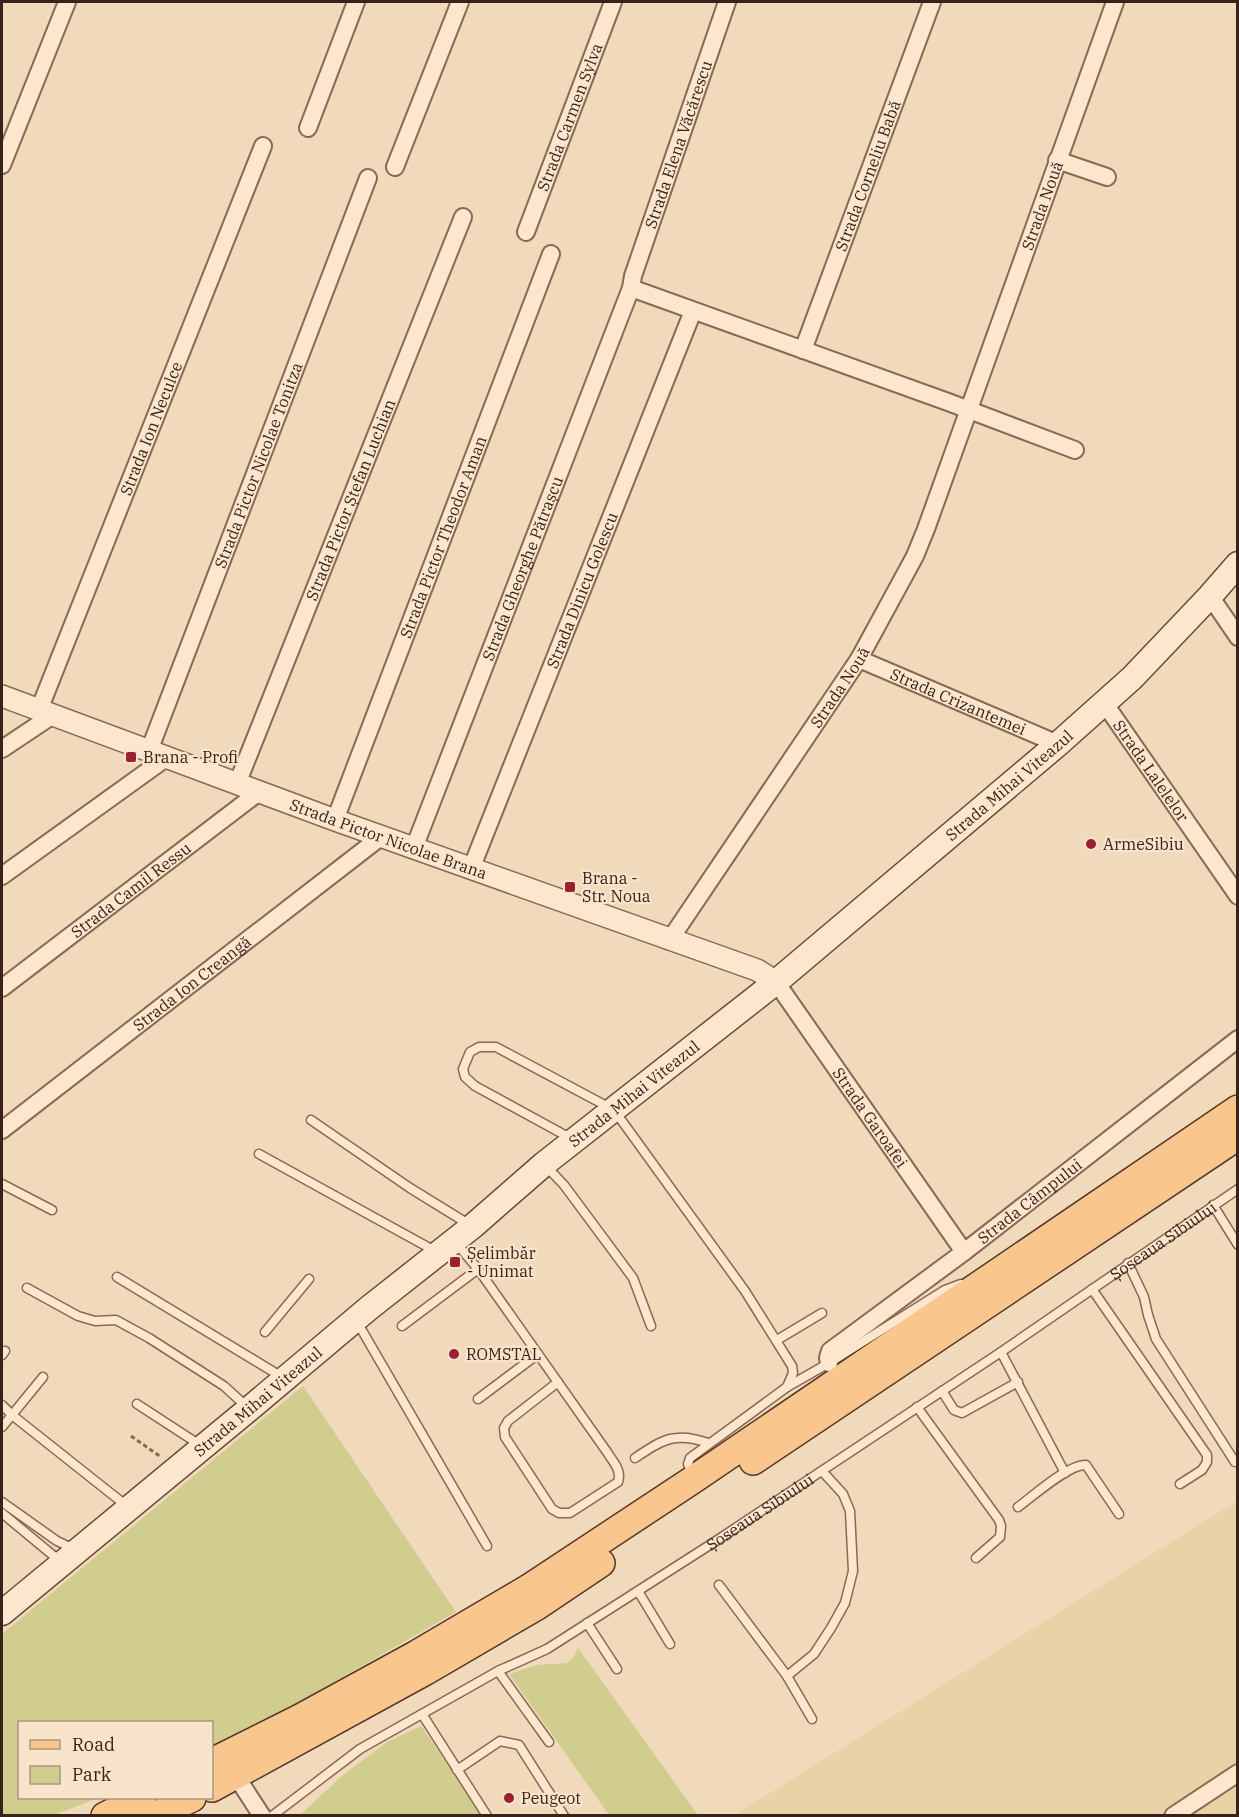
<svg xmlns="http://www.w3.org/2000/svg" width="1239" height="1817" font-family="'IBM Plex Serif',serif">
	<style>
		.farmland { fill: #e7d3a7 }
		.green { fill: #d0cd8e }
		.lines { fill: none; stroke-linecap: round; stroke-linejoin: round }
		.service-casing { stroke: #8a6853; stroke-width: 11 }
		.minor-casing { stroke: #8a6853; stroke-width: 20 }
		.tertiary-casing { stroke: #8a6853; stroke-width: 24 }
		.secondary-casing { stroke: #6b4937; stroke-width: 27 }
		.primary-casing { stroke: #563729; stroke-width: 30 }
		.path { stroke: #8a6853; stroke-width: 3; stroke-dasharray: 4.5 3; stroke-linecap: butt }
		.service { stroke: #fce7ce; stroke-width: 8 }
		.minor { stroke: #fce7ce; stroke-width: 16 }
		.tertiary { stroke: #fce7ce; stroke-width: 21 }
		.secondary { stroke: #fce7ce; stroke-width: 24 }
		.primary { stroke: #f9c78e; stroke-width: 27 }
		.poi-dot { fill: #9d1f33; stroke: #f8e4cb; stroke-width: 2 }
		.labels { text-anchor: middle; stroke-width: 4.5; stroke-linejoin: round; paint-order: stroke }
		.street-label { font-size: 16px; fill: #37231a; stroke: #f8e4cb }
		.poi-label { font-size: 16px; fill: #37231a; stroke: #f8e4cb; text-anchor: start }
	</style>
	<rect width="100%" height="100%" fill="#f1d9bb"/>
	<path class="farmland" d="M1237,1501V1815H735Z"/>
	<path class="green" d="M303,1386L456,1612L262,1723L212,1747V1722H20V1798H98L54,1815L2,1816V1634Z
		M578,1648L698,1815H609L509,1674L537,1665L567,1663L573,1658Z
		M421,1726L482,1815H300L343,1775L387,1742Z"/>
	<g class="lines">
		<defs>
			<g id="service">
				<path d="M311,1120L410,1188L470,1225"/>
				<path d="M572,1139L475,1086L465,1077L463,1069L470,1052L479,1047H496L614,1110L745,1291L792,1366L793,1373L787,1387L690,1458L688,1464L692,1476"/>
				<path d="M259,1154L435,1251"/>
				<path d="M545,1165L564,1185L633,1278L651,1326"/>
				<path d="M2,1184L52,1210"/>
				<path d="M1213,1205L1238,1245"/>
				<path d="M456,1243L478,1269L607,1452C613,1462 622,1470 618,1482L570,1513H559L552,1509L505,1437L504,1428L508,1421L558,1382"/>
				<path d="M1128,1263L1144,1297L1148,1315L1156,1339L1235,1462"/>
				<path d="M117,1277L282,1377"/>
				<path d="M27,1288L78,1316L95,1321L116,1320L149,1338L224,1386L247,1407"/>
				<path d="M1092,1289L1207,1455V1462L1202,1470L1180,1484"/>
				<path d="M356,1320L487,1546"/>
				<path d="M402,1326L478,1269"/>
				<path d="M265,1332L309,1279"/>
				<path d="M777,1340L822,1313"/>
				<path d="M1001,1352L1065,1473"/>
				<path d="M2,1355L5,1351"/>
				<path d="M787,1387L829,1363L945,1290L961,1284"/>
				<path d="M942,1391L954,1410L962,1413L1018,1382"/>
				<path d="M478,1399L538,1354"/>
				<path d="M137,1404L200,1445"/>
				<path d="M2,1405L12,1415L43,1377"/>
				<path d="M917,1407L999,1520L1001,1526L1000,1537L976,1558"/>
				<path d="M2,1427L12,1415L128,1507"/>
				<path d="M635,1458C662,1440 675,1431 708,1443"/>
				<path d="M2,1502L57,1541L74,1549"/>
				<path d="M1018,1507C1032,1497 1070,1463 1086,1465L1119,1514"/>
				<path d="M2,1513L61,1562"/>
				<path d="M719,1585L787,1676L814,1654L831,1628L845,1603L853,1571L850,1511L843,1494L822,1471"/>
				<path d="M638,1591L670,1644"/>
				<path d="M587,1623L617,1669"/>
				<path d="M498,1671L549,1742"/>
				<path d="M787,1676L812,1719"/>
				<path d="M422,1714L487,1816"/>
				<path d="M457,1770L500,1741L519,1745L564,1816"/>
				<path id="s1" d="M272,1816L360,1749L498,1671L547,1649L716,1541L1001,1352L1238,1189"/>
			</g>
			<g id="minor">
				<path d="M308,128L356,2"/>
				<path d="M1057,160L1107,177"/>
				<path d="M2,165L67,2"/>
				<path d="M395,167L460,2"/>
				<path id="s2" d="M526,232L613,2"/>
				<path d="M631,288L948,402L1075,450"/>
				<path id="s3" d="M803,350L932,2"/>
				<path d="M1210,596L1238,637"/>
				<path id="s4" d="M859,659L1058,744"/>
				<path id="s5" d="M1105,704L1238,896"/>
				<path id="s6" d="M39,710L263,146"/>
				<path d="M2,749L53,715"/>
				<path id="s7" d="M149,751L368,178"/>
				<path id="s8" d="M237,784L463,217"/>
				<path id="s9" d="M335,820L551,254"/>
				<path id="s10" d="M414,848L631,288L633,276L727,2"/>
				<path id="s11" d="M471,869L693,311"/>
				<path d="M2,876L166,758"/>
				<path id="s12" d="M669,941L859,659L915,556L926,529L1115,2"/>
				<path id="s13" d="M776,982L964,1252"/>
				<path id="s14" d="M2,988L259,792"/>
				<path id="s15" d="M2,1130L382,836"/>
				<path id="s16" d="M829,1363L828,1358L830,1351L964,1252L1238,1039"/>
				<path d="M236,1776L262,1816"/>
				<path d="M1173,1816L1238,1773"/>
			</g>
			<g id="tertiary">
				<path id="s17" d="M2,696L335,820L757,970L776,982"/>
			</g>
			<g id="secondary">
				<path id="s18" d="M2,1613L249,1409L369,1308L473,1226L544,1164L776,982L1058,744L1132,678L1210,596L1238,564"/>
			</g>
			<path id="primary" d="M753,1461L1238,1136
				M212,1762L300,1718L417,1654L529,1588L694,1479L1238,1109
				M212,1788L424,1672L537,1606L601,1563
				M105,1816L142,1798
				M155,1816L192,1798"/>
		</defs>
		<use href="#service" class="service-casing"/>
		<use href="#minor" class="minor-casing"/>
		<use href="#tertiary" class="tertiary-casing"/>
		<use href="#secondary" class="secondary-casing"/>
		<use href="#primary" class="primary-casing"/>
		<path class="path" d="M131,1436L161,1457"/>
		<use href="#service" class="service"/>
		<use href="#minor" class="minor"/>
		<use href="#tertiary" class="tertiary"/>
		<use href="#secondary" class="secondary"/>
		<use href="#primary" class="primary"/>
	</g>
	<g class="poi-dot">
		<rect x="125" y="751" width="12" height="12" rx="3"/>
		<circle cx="1091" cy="844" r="6"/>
		<rect x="564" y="881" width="12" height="12" rx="3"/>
		<rect x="449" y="1256" width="12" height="12" rx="3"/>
		<circle cx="454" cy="1354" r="6"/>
		<circle cx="509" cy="1798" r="6"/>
	</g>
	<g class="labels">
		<g class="street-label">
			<text dy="6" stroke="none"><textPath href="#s2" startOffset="123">Strada Carmen Sylva</textPath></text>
			<text dy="6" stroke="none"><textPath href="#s10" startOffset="752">Strada Elena Văcărescu</textPath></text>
			<text dy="6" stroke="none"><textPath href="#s3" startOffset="186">Strada Corneliu Babă</textPath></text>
			<text dy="6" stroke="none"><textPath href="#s12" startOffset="830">Strada Nouă</textPath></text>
			<text dy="6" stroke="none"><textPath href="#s6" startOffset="303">Strada Ion Neculce</textPath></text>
			<text dy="6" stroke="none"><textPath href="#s7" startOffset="306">Strada Pictor Nicolae Tonitza</textPath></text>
			<text dy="6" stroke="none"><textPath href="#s8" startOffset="306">Strada Pictor Ștefan Luchian</textPath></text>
			<text dy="6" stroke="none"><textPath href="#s9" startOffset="303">Strada Pictor Theodor Aman</textPath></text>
			<text dy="6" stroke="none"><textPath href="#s10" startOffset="300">Strada Gheorghe Pătrașcu</textPath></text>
			<text dy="6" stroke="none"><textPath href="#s11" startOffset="300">Strada Dinicu Golescu</textPath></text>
			<text dy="6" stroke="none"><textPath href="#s12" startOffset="306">Strada Nouă</textPath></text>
			<text dy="6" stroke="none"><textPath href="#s4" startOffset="108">Strada Crizantemei</textPath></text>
			<text dy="6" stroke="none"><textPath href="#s5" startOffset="81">Strada Lalelelor</textPath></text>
			<text dy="6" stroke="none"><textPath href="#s18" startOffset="1304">Strada Mihai Viteazul</textPath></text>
			<text dy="6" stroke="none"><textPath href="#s17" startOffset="412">Strada Pictor Nicolae Brana</textPath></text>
			<text dy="6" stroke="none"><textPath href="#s14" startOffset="162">Strada Camil Ressu</textPath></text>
			<text dy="6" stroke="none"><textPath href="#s15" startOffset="240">Strada Ion Creangă</textPath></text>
			<text dy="6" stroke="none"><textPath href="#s18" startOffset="818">Strada Mihai Viteazul</textPath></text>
			<text dy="6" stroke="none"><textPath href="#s13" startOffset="165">Strada Garoafei</textPath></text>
			<text dy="6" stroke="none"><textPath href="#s16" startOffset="262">Strada Câmpului</textPath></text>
			<text dy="6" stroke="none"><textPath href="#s1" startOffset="1062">Șoseaua Sibiului</textPath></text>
			<text dy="6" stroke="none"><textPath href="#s18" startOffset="332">Strada Mihai Viteazul</textPath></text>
			<text dy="6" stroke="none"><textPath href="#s1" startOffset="576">Șoseaua Sibiului</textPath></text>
		</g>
		<g class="poi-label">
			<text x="143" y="763">Brana - Profi</text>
			<text x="1103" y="850">ArmeSibiu</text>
			<text x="582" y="884">Brana -<tspan x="582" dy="18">Str. Noua</tspan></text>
			<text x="467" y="1259">Șelimbăr<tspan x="467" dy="18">- Unimat</tspan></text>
			<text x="466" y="1360">ROMSTAL</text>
			<text x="521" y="1804">Peugeot</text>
		</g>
	</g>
	<rect width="1239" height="1817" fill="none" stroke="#37231a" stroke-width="6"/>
	<rect x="18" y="1721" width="195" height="78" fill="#f8e4cb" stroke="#ab9784" stroke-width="1.5"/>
	<rect x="30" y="1740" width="30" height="9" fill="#f9c78e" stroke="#ab9784" stroke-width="1.5"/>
	<text x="72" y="1751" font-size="18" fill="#37231a">Road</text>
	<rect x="30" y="1766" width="30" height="18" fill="#d0cd8e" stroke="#ab9784" stroke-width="1.5"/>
	<text x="72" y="1781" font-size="18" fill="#37231a">Park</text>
</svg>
